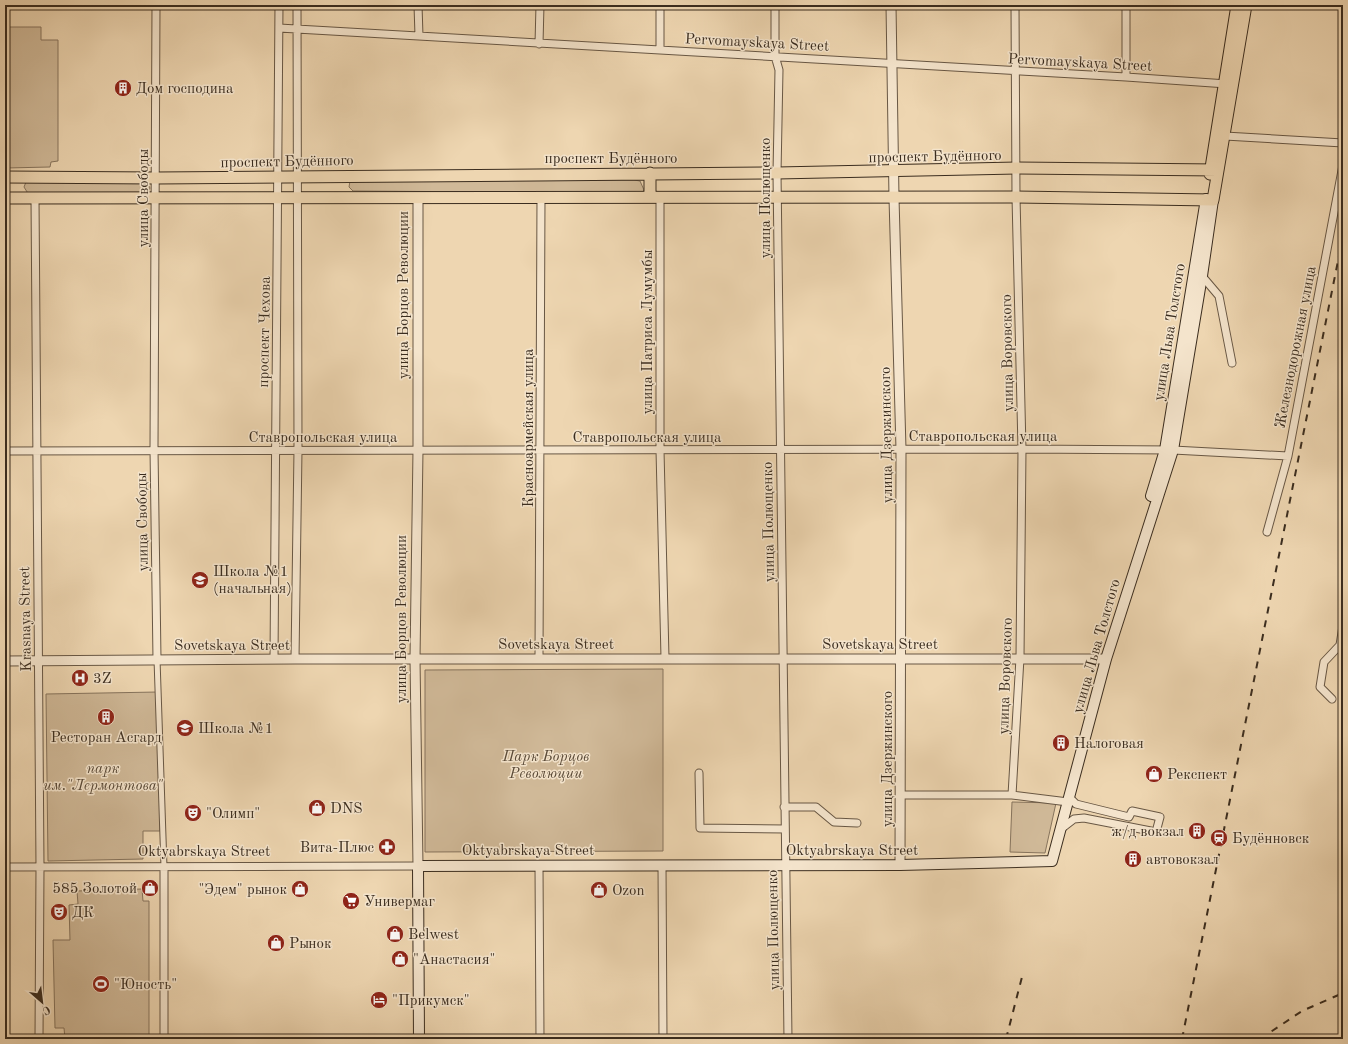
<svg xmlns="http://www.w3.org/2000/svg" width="1348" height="1044" font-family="'Old Standard TT',serif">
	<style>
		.green { fill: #d0b998; stroke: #86735c }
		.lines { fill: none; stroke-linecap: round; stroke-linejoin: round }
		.pedestrian-casing { stroke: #685744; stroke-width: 7 }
		.minor-casing { stroke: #685744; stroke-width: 9 }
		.tertiary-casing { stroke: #685744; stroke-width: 11 }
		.secondary-casing { stroke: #3b2d1f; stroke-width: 12 }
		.primary-casing { stroke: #3b2d1f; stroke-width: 13 }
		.pedestrian { stroke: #f4e4cc; stroke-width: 5 }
		.minor { stroke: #f4e4cc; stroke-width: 7 }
		.tertiary { stroke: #f4e4cc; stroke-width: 9 }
		.secondary { stroke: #f4e4cc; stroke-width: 10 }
		.primary { stroke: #eed6b1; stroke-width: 11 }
		.rail { stroke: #3b2d1f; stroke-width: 2; stroke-dasharray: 7 7; stroke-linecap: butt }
		.labels { text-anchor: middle; stroke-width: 3; stroke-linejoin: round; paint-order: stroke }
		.street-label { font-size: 15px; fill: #3b2d1f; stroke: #f4e4cc }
		.poi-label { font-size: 15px; fill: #3b2d1f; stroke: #f4e4cc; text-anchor: start }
		.park-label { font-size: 15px; font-style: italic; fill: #594937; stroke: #f4e4cc }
	</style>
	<rect width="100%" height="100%" fill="#eed6b1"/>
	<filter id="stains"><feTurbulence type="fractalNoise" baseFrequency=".005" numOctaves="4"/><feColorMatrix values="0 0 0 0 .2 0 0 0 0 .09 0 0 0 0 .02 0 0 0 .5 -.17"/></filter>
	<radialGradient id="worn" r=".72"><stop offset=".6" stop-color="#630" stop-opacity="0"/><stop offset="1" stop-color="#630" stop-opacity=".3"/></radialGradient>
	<path class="green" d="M5,27H41V40H58V161L51,162L50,167L6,168Z
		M375,180H634L640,181L644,190L641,193L353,191L349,187L350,181Z
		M146,181L150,188L147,194L29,195L24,187L26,182Z
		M663,669V851L425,852V670Z
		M158,692L160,831H143V859L48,861L46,694Z
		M1012,802L1056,803L1045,853L1010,852Z
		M142,889L143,901H149V1039H65L64,1028H55L53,940H70L69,905L78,904L77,891Z"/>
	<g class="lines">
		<defs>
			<path id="pedestrian" d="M157,659L164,867"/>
			<path id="minor" d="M156,5L154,449L157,659
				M418,5L419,36
				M660,5V50
				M775,5V56L779,70L777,173L788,1039
				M279,28L1126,77L1227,84
				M539,44L540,5
				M1126,77V5
				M1225,136L1343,143
				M660,197V450L665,658
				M35,198L40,867L39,1039
				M1202,276L1219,296L1232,363
				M5,451L1022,449L1173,450L1288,456
				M1267,532L1288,456L1343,165
				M539,658L541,198
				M274,659L279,5
				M295,659L298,450L297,5
				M1332,699L1320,687L1324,662L1340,645L1343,626
				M699,773L700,828L785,829
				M901,795H1012L1068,802
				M1012,795L1020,658L1022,449L1016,197L1015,5
				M784,807H816L834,822L857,823
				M1061,829L1074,819L1084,818L1156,832L1160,817L1132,811L1129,817L1076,804L1069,797
				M539,865L540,1039
				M662,865L663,1039
				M5,867L418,866
				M164,1039V867"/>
			<path id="tertiary" d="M891,5L894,198L901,449L900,865
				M5,661L295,659H1106
				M418,866L415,659L418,450V199"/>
			<path id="secondary" d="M1151,496L1165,450L1206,199
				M419,1039L418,866L900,865L1052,861L1106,659L1173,450L1202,276L1213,200"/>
			<path id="primary" d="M650,173V197
				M1210,174L1237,5
				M5,177L156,178L777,173L1017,168L1218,170
				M5,198L1016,197L1213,200L1246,5"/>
		</defs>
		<use href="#pedestrian" class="pedestrian-casing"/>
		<use href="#minor" class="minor-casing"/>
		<use href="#tertiary" class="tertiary-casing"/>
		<use href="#secondary" class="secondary-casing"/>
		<use href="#primary" class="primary-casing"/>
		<use href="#pedestrian" class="pedestrian"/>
		<use href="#minor" class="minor"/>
		<use href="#tertiary" class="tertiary"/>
		<use href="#secondary" class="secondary"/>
		<use href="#primary" class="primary"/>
		<path class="rail" d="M1006,1039L1022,977
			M1182,1039L1343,236
			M1260,1039L1302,1011L1343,993"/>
	</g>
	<defs>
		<symbol id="building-disc" viewBox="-11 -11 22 22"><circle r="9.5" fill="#8f2418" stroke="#f4e4cc"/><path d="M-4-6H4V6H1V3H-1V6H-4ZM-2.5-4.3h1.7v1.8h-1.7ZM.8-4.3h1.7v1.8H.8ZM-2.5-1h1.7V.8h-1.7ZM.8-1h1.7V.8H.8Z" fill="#fff"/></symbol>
		<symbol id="school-disc" viewBox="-11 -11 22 22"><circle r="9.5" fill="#8f2418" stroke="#f4e4cc"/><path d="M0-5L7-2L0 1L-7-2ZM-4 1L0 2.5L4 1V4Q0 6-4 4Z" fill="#fff"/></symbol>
		<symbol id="hospital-disc" viewBox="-11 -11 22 22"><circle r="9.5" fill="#8f2418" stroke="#f4e4cc"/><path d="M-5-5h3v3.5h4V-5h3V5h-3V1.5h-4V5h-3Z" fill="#fff"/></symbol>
		<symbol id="shop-disc" viewBox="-11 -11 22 22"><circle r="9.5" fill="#8f2418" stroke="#f4e4cc"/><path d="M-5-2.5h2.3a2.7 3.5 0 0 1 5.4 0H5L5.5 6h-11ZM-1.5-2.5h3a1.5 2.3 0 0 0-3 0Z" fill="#fff"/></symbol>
		<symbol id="theatre-disc" viewBox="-11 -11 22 22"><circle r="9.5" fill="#8f2418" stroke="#f4e4cc"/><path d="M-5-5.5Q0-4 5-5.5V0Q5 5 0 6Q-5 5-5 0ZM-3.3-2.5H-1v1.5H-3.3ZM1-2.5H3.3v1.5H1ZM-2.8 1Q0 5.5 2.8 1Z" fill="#fff"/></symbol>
		<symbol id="station-disc" viewBox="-11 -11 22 22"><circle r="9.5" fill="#8f2418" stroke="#f4e4cc"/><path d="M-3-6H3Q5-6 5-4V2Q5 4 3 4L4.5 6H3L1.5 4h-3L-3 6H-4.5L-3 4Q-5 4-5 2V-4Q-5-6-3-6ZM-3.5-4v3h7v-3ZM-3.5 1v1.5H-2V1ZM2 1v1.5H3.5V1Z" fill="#fff"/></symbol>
		<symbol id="pharmacy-disc" viewBox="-11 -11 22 22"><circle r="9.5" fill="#8f2418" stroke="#f4e4cc"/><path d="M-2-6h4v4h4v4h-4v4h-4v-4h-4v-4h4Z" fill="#fff"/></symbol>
		<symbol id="supermarket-disc" viewBox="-11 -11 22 22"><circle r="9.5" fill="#8f2418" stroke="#f4e4cc"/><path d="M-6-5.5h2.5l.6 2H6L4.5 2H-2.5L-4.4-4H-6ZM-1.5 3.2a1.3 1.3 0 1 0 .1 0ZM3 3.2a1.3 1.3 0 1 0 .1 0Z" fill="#fff"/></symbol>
		<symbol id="stadium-disc" viewBox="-11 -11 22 22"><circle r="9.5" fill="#8f2418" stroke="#f4e4cc"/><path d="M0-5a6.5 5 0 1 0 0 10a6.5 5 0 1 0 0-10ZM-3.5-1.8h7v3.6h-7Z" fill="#fff"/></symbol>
		<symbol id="hotel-disc" viewBox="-11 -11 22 22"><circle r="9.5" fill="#8f2418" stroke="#f4e4cc"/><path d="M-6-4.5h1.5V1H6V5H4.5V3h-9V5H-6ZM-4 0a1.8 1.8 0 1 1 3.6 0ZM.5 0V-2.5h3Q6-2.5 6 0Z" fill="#fff"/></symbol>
	</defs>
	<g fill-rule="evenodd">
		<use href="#building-disc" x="113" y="78" width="20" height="20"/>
		<use href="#school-disc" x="190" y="570" width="20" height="20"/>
		<use href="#hospital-disc" x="70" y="668" width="20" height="20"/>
		<use href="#building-disc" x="96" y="707" width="20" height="20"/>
		<use href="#school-disc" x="175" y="718" width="20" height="20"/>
		<use href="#building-disc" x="1051" y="733" width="20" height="20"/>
		<use href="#shop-disc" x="1144" y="764" width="20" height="20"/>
		<use href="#shop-disc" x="307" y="798" width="20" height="20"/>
		<use href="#theatre-disc" x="183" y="803" width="20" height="20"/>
		<use href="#building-disc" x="1187" y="821" width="20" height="20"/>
		<use href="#station-disc" x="1209" y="828" width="20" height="20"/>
		<use href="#pharmacy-disc" x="377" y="837" width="20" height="20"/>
		<use href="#building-disc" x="1123" y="849" width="20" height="20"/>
		<use href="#shop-disc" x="140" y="878" width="20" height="20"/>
		<use href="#shop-disc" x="290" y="879" width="20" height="20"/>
		<use href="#shop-disc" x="589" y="880" width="20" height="20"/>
		<use href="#supermarket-disc" x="341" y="891" width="20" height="20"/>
		<use href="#theatre-disc" x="49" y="902" width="20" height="20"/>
		<use href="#shop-disc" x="385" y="924" width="20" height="20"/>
		<use href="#shop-disc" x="266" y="933" width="20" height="20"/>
		<use href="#shop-disc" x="390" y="949" width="20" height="20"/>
		<use href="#stadium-disc" x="91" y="974" width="20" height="20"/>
		<use href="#hotel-disc" x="369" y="990" width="20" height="20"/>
	</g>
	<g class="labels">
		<g class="street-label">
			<text transform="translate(757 42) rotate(3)" y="5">Pervomayskaya Street</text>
			<text transform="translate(1080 62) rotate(3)" y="5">Pervomayskaya Street</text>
			<text transform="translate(935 156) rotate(-1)" y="5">проспект Будённого</text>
			<text x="611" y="163">проспект Будённого</text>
			<text transform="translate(287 161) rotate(-1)" y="5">проспект Будённого</text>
			<text transform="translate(143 198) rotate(-90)" y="5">улица Свободы</text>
			<text transform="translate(765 198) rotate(-90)" y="5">улица Полющенко</text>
			<text transform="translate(403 295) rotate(-90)" y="5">улица Борцов Революции</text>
			<text transform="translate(264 332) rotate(-89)" y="5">проспект Чехова</text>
			<text transform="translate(647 332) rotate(-90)" y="5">улица Патриса Лумумбы</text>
			<text transform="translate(1169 332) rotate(-81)" y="5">улица Льва Толстого</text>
			<text transform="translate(1295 347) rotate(-79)" y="5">Железнодорожная улица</text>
			<text transform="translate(1007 353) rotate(-91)" y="5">улица Воровского</text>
			<text transform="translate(528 428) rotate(-90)" y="5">Красноармейская улица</text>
			<text transform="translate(886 435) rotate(-91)" y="5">улица Дзержинского</text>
			<text x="983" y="441">Ставропольская улица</text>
			<text x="323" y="442">Ставропольская улица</text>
			<text x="647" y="442">Ставропольская улица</text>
			<text transform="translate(142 522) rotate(-91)" y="5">улица Свободы</text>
			<text transform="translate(768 522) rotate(-91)" y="5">улица Полющенко</text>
			<text transform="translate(25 619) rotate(-91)" y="5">Krasnaya Street</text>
			<text transform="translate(401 619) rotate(-90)" y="5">улица Борцов Революции</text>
			<text x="556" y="649">Sovetskaya Street</text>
			<text x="880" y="649">Sovetskaya Street</text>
			<text x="232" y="650">Sovetskaya Street</text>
			<text transform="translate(1096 646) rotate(-74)" y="5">улица Льва Толстого</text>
			<text transform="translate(1005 676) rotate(-88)" y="5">улица Воровского</text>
			<text transform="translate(887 759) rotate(-90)" y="5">улица Дзержинского</text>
			<text x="528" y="855">Oktyabrskaya Street</text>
			<text x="852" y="855">Oktyabrskaya Street</text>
			<text x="204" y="856">Oktyabrskaya Street</text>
			<text transform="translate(773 930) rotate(-91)" y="5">улица Полющенко</text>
		</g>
		<g class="poi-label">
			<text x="136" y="93">Дом господина</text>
			<text x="213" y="576">Школа №1<tspan x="213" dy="17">(начальная)</tspan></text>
			<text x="93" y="683">3Z</text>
			<text x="198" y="733">Школа №1</text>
			<text x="106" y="742" text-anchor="middle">Ресторан Асгард</text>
			<text x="1074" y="748">Налоговая</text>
			<text x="1167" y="779">Рекспект</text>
			<text x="330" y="813">DNS</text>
			<text x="206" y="818">"Олимп"</text>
			<text x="1184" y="836" text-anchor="end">ж/д вокзал</text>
			<text x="1232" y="843">Будённовск</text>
			<text x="374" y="852" text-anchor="end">Вита-Плюс</text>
			<text x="1146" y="864">автовокзал</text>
			<text x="137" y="893" text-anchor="end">585 Золотой</text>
			<text x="287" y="894" text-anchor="end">"Эдем" рынок</text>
			<text x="612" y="895">Ozon</text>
			<text x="364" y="906">Универмаг</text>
			<text x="72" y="917">ДК</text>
			<text x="408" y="939">Belwest</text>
			<text x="289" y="948">Рынок</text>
			<text x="413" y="964">"Анастасия"</text>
			<text x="114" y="989">"Юность"</text>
			<text x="392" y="1005">"Прикумск"</text>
		</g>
		<g class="park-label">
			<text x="546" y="761">Парк Борцов<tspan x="546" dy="17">Революции</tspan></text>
			<text x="103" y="773">парк<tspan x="103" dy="17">им."Лермонтова"</tspan></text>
		</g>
	</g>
	<rect width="1348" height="1044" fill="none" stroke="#eed6b1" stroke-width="20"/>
	<rect x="6" y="6" width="1336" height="1032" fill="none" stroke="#3b2d1f" stroke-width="2"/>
	<rect x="10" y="10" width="1328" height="1024" fill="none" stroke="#3b2d1f"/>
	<g transform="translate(42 1002) rotate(152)" stroke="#f4e4cc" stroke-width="3" paint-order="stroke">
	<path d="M0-3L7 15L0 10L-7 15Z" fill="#3b2d1f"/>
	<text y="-6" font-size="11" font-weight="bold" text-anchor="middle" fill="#3b2d1f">С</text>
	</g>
	<rect width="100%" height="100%" filter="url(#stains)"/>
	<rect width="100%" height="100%" fill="url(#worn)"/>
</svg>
